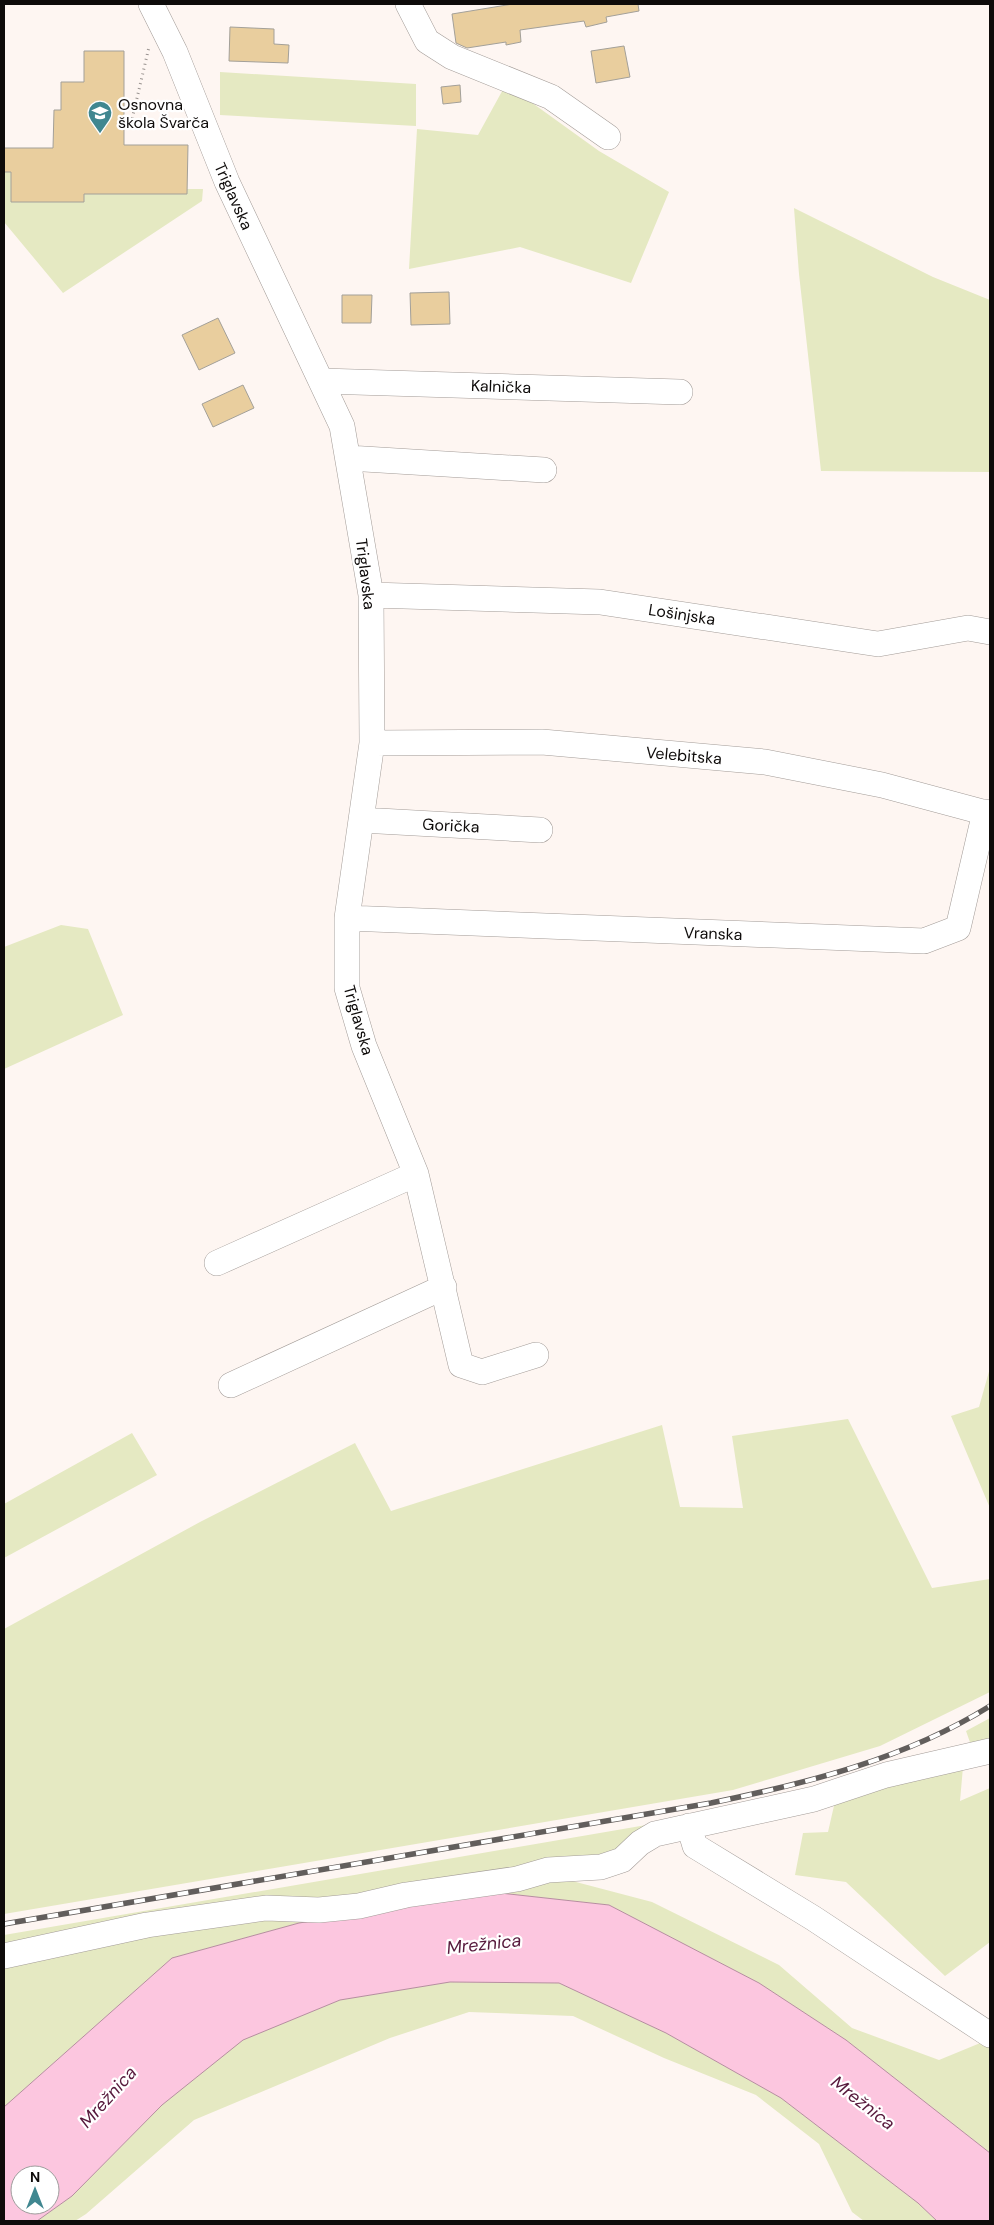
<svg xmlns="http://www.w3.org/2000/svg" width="994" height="2225" font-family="'DM Sans',sans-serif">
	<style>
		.green { fill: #e5e9c2 }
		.water { fill: #fcc6df; stroke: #b58e9f; fill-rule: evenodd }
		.building { fill: #e9ce9e; stroke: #a3a099 }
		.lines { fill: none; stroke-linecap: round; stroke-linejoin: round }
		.minor-casing { stroke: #a39c98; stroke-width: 26 }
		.path { stroke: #9a9491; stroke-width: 3; stroke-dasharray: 1 4; stroke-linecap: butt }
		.minor { stroke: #fff; stroke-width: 25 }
		.rail-casing { stroke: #625e5c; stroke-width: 5.5 }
		.rail { stroke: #fff; stroke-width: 4; stroke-dasharray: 11; stroke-linecap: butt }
		.labels { text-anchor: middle; stroke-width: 4.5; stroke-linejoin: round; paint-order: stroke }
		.poi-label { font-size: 16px; fill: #0e0b0a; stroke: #fff; text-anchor: start }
		.street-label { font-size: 16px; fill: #0e0b0a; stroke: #fff }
		.water-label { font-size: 18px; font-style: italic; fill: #57193c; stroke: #fff }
	</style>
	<rect width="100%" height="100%" fill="#fef6f2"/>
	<path class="green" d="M220,72L416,84V126L220,115Z
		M506,84L599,151L669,192L631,283L520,247L409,269L417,129L478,135Z
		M4,172H11L84,194H187V189H203L202,201L63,293L4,222Z
		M794,208L933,277L990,300V472L821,471L799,274Z
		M61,925L88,929L123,1015L4,1069V947Z
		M990,1368V1508L951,1416L979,1407Z
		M848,1419L932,1588L990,1579V1692L880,1746L733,1790L4,1914V1629L200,1522L355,1443L391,1511L662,1425L680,1507L743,1508L732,1436Z
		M132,1433L157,1475L4,1558V1504Z
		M990,1718V1743L972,1748L966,1731Z
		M963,1767L960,1801L990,1788V1942L945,1976L846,1882L795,1875L803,1833L828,1832L836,1797Z
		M658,1823L613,1856L557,1877L652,1902L779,1965L852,2028L939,2060L990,2039V2153L846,2040L759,1983L609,1905L491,1892L299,1923L172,1958L4,2107V1935Z
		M450,1982L559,1983L666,2033L781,2098L918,2203L937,2221H864L852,2212L819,2144L756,2095L664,2058L573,2016L469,2012L390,2038L194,2120L86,2214L75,2221H37L72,2196L162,2105L242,2040L340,2000Z"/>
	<path class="water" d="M491,1892L609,1905L759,1983L846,2040L990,2153V2221H937L918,2203L781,2098L666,2033L559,1983L450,1982L340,2000L243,2040L162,2105L72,2196L37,2221H4V2107L172,1958L299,1923ZM20,2175H50V2205H20Z"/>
	<path class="building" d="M513,4H638L639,11L606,17L607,22L586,27L584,21L520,30L521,42L506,45V42L467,48L456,43L452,14Z
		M230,27L274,29V44L289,45L288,63L229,61Z
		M624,46L630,77L596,83L591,51Z
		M84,51H124V145H188L187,194H84V202H11V172H4V148H53L54,110H61V82H84Z
		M460,85L461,102L443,104L441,87Z
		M449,292L450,324L411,325L410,293Z
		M342,295H372L371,323H342Z
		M218,318L235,353L199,370L182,335Z
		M243,385L254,408L213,427L202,404Z"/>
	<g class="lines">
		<defs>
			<path id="minor" d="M151,4L175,52L227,182L342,426L371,595L372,743L347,918V988L364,1046L416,1174L461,1365L482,1372L536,1355
				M408,4L427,41L452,57L551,97L608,137
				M322,381L680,392
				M348,458L544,470
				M371,595L600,602L878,644L968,628L990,632
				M372,743L542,742L765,762L882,785L990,814
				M361,820L540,830
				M347,918L924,941L958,928L985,812
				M217,1263L416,1174
				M231,1385L444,1287
				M689,1826L695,1846L813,1918L990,2035
				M4,1956L147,1925L266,1908L319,1910L359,1906L406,1895L517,1879L548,1870L601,1867L622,1860L640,1843L655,1834L814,1799L886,1775L990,1751"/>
		</defs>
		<use href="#minor" class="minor-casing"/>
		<path class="path" d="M130,128L149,47"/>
		<use href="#minor" class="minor"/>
		<defs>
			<path id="rail" d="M4,1924L711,1803C808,1783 905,1759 990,1706"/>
		</defs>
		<use href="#rail" class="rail-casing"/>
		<use href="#rail" class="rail"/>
	</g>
	<defs>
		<symbol id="school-pin" viewBox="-11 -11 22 30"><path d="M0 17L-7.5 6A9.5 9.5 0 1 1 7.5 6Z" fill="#408790" stroke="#fff"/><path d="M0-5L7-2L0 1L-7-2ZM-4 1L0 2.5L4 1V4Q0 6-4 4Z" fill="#fff"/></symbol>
	</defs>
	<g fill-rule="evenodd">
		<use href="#school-pin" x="86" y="99" width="28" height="38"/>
	</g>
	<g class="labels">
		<g class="poi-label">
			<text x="118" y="110">Osnovna<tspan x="118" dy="18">škola Švarča</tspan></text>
		</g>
		<g class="street-label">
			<text transform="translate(234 196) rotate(66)" y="6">Triglavska</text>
			<text transform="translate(501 386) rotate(2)" y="6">Kalnička</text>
			<text transform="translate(366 574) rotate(83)" y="6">Triglavska</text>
			<text transform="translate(682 614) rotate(9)" y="6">Lošinjska</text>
			<text transform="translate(684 755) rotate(5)" y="6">Velebitska</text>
			<text transform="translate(451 825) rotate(3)" y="6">Gorička</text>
			<text transform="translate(713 933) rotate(2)" y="6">Vranska</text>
			<text transform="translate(359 1020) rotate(74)" y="6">Triglavska</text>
		</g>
		<g class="water-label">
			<text transform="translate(484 1944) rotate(-6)" y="6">Mrežnica</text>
			<text transform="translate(108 2097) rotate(-48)" y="6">Mrežnica</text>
			<text transform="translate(863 2103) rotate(38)" y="6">Mrežnica</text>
		</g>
	</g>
	<rect width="994" height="2225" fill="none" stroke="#0e0b0a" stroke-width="10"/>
	<g transform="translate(35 2190)"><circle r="24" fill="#ffffff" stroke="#9f9d9d"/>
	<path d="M0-4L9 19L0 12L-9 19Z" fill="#408790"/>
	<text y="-8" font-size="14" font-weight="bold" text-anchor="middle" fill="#0e0b0a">N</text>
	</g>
</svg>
